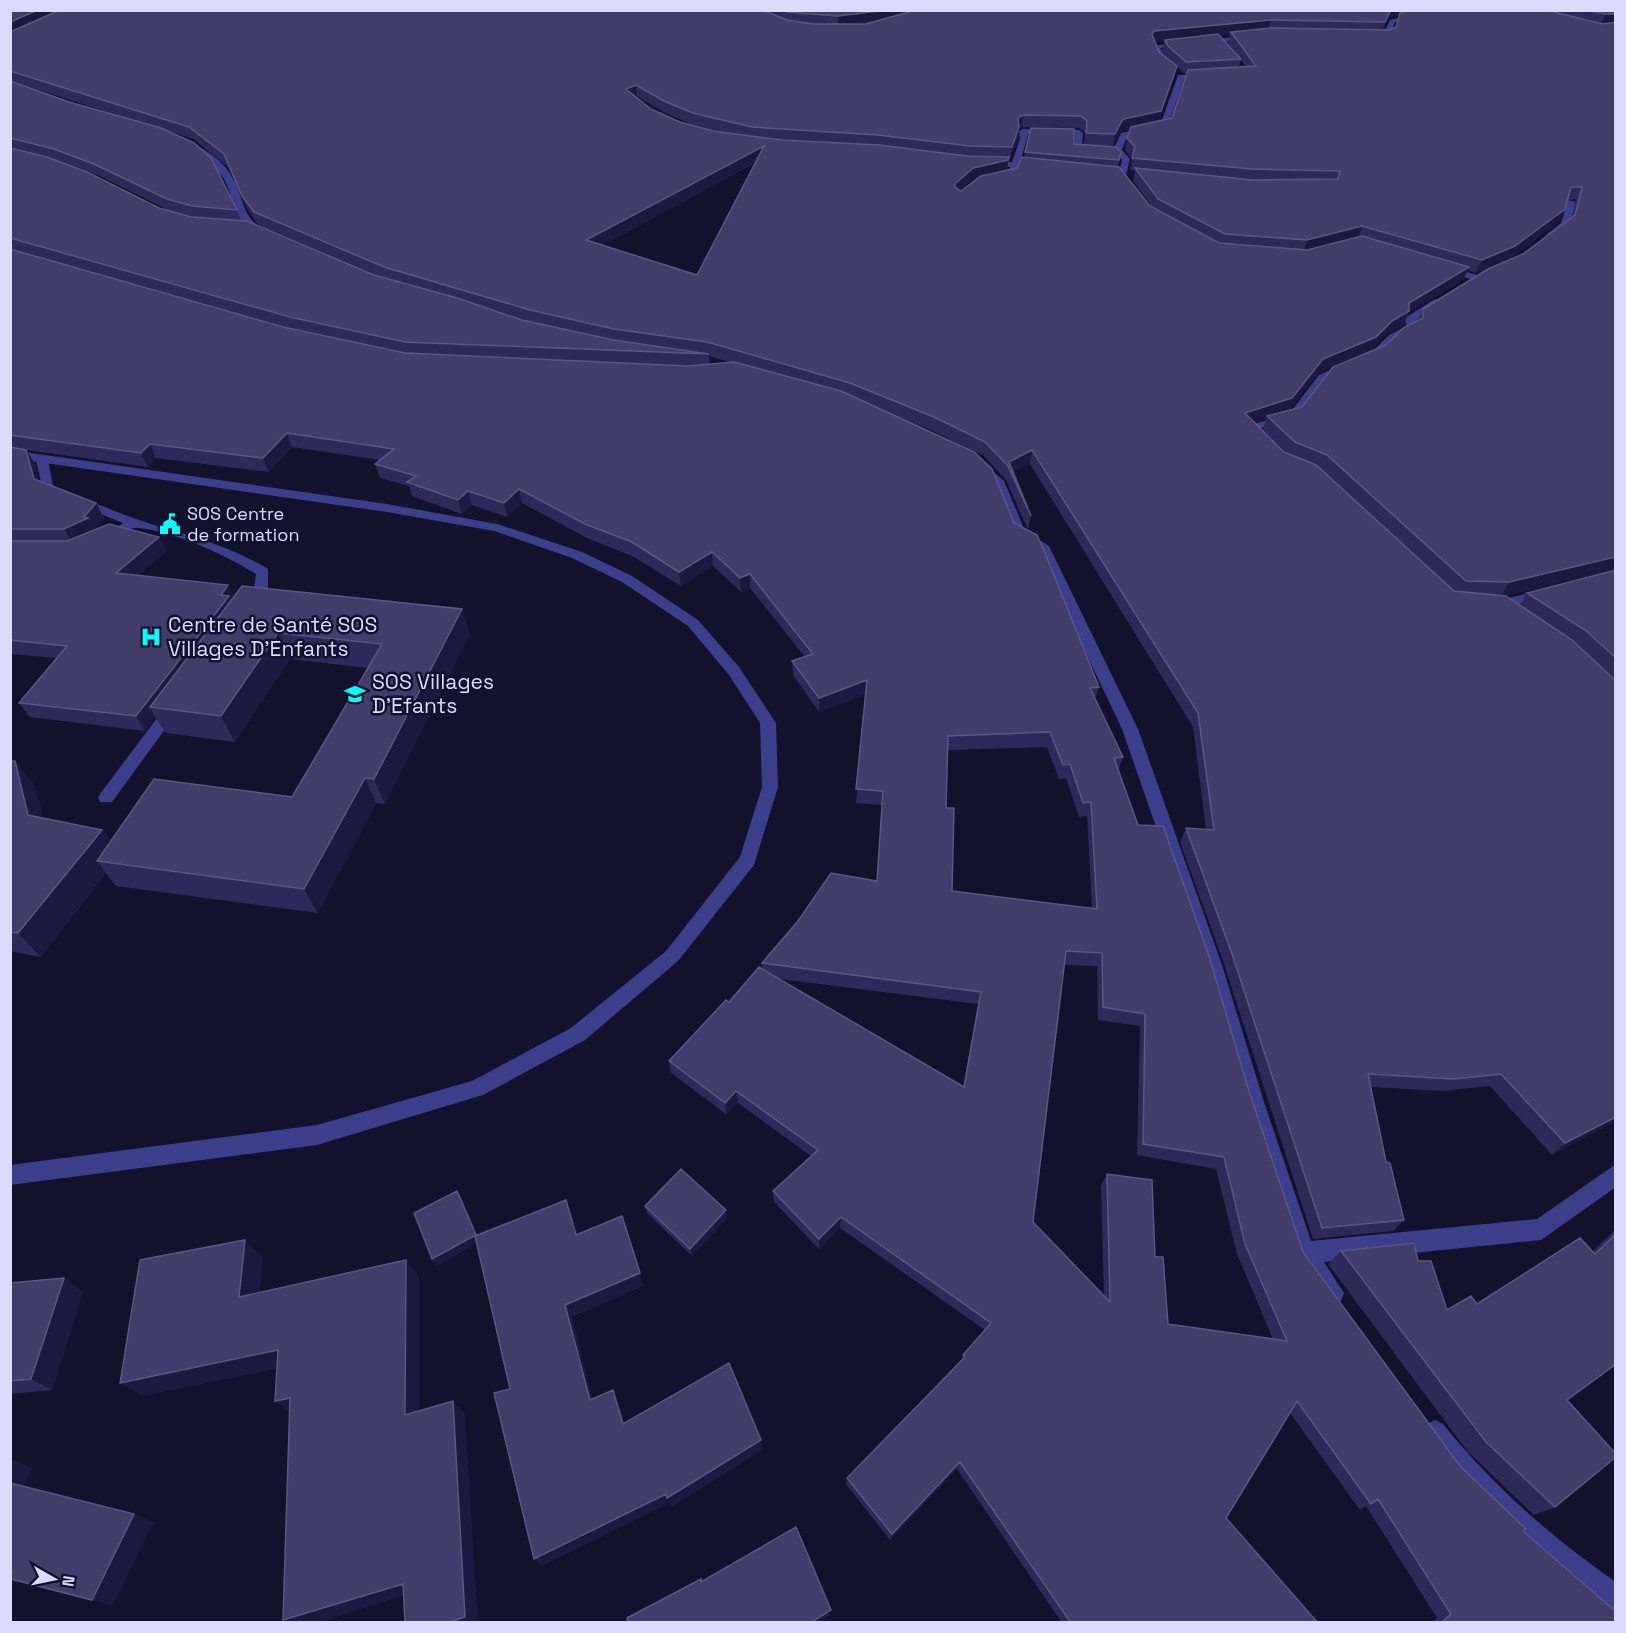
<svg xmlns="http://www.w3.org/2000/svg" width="1626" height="1633" font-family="'Space Grotesk',sans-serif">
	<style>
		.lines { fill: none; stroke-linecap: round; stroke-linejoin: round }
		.minor { fill: #3b3f8b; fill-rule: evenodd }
		.tertiary { fill: #3b3f8b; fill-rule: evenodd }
		.wall { fill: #2f2959; fill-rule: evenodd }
		.shaded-wall { fill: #1c183f }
		.building { fill: #423c6a; stroke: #5a5582; stroke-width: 1.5; fill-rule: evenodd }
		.labels { text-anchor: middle; stroke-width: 5; stroke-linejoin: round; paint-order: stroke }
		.far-poi-label { font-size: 18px; fill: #dcdbff; stroke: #13112b; text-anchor: start }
		.poi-label { font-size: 21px; fill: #dcdbff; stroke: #13112b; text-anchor: start }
	</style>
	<rect width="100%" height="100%" fill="#13112b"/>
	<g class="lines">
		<path class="minor" d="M1430,10H1444L1395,22L1389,39L1366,37L1383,35L1390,20Z
			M1252,35L1255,39L1160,48L1170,64L1166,66L1151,46Z
			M1212,74L1209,78L1184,79L1167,129L1127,137L1122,150L1130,159L1126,176L1137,190L1135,192H1129L1118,176L1122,160L1115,153L1074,151L1075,135L1028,134L1020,163L1046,167L1045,169L1019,168L1013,175L1009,172L1010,167L983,163L987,160L1012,162L1020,139L1019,131L1023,129L1079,130L1083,133L1082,147L1114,148L1121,133L1160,125L1178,75Z
			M182,140C190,140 196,145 203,149C215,156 227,166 233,179C245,200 242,221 268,231V235C234,239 236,195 222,176C211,161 198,154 182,144Z
			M1568,200L1576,202L1570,224L1552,239H1546V235L1561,223Z
			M1446,266L1481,276L1482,278L1477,281L1442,271L1441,269Z
			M1435,299L1444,301L1415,321L1416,329L1396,340L1380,356L1327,379L1297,419L1249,431L1243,427L1289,414L1319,375L1372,352L1388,336L1406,326L1405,318Z
			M42,456L48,460L53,486C81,497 110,510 139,520C184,535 227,544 268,569V590L254,609H244L242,606L254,589L256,574C226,555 173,531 138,528C132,527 127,532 120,530L118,527L123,523L43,491L36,460Z
			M981,461L1004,481L1025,531L1049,546L1138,729L1222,965L1264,1102L1311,1241L1537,1219L1616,1164V1187L1541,1240L1324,1262L1344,1293L1341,1301L1333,1304L1325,1301L1293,1253L1244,1102L1204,965L1122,729L1036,548L1014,536L992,482L975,465Z
			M1545,589L1550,590V596L1501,609L1494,604L1496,601Z
			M174,701L179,702L182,706L179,710L112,802H100L98,798L100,794L169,702Z
			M1435,1420L1443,1424C1493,1486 1551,1537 1616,1582V1611C1599,1604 1584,1591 1569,1580C1515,1539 1468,1493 1427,1440L1423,1432L1427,1424Z"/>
		<path class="tertiary" d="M10,450L387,504L497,524L582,552L632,576L698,620L739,667L776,723L778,787L754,865L678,961L585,1040L483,1095L317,1145L10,1185V1165L317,1125L472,1081L571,1028L666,951L740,857L762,787L760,723L729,675L688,626L622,582L572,558L494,531L387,512L10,458Z"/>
	</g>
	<path class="wall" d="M10,10L764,12L769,14L762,10H915L909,13L916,10H1616V569L1504,596L1520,605L1527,593L1616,570V1121L1552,1155L1490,1086L1443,1091L1371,1087L1386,1162L1404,1220L1393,1231L1313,1239L1224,964L1180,842L1186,828L1206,829L1193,727L1030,464L1013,472L1031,516L1028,530L1006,480L984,456L933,431L882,410L1014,523L1099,687L1095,699L1123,757L1118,771L1138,825L1249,1091L1303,1252L1460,1466L1523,1531L1616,1623H1431L1437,1618L1366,1506L1360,1510L1290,1413L1226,1518L1318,1623H1062L957,1469L890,1540L846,1484L847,1478L961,1362L963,1355L985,1330L840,1228L819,1249L774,1202L773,1191L811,1156L738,1103L726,1114L671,1073L669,1061L729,1002L762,968V963L877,881L882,805L856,803L866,694L819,712L793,675L792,661L805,657L750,588L741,592L713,566L681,586L634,557L587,538L522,503L507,517L472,505L462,514L412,496L409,486L380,478L375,464L380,460L292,447L269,472L156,458L148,467L27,450L35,464L39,481L96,503L104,518L94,529L167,551L138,575L228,585L234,597L462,609L470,635L385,804L376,803L318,913L116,886L106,873L41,957L10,951V761H15L35,787L43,818L102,830L111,841L292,797L368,668L290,659L235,742L166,733L155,717L145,731L30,717L19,703L57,658L10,654V81L69,102L130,119L10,81ZM1400,15L1396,27L1390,30H1383L1389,18ZM1230,34L1228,43L1238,56L1220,35ZM1155,41H1164L1162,50L1166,57L1184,73H1187L1172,118L1159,121L1174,78L1177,66L1159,52ZM1241,60L1246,67H1239ZM637,96L665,113L693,125L724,133L713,131L680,122L651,109L636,97ZM1022,127L1079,128L1085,133L1084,145L1113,146L1121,131L1130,129L1127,138L1125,150L1132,159L1130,170L1135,171L1133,181L1153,208L1150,206L1118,167L1121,152L1074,144L1025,152L1024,157L1017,168L1007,170L1009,159H1010L1018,139L1019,129ZM169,131L193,139L228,167L247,208L258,225L379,276L241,221L237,210ZM52,159L60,161L100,176L168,210L159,208ZM755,163L697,275L603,245ZM977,179L961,191L960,190L972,180ZM1576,199L1572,218L1523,254L1423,309L1418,320L1386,345L1302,407L1289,411L1318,373L1371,350L1386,334L1404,325L1408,313L1463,280L1468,270L1476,273L1509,259L1559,222L1565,209L1568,200ZM709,356L729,362L710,364ZM1266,419L1263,430L1286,452H1284L1255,423ZM1047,747L1059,779L1066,778L1079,817L1087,816L1092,908L952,891L946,808L948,750ZM1064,965L1097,966L1098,1020L1140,1026L1137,1155L1216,1169L1237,1254L1273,1339L1168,1324L1155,1257L1107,1174L1101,1185L1104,1296L1033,1222ZM780,979L978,1004L963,1087Z
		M645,1206L727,1218L692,1256L647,1213Z
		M1616,1229V1364L1567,1400L1555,1507L1534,1515L1468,1452L1328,1264L1341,1251L1418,1261L1447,1310L1477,1304L1593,1251Z
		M64,1278L83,1292L52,1390L10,1394V1283Z"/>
	<path class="shaded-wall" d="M38,10H67L10,35V22Z
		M887,10H915L889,21L838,27V16Z
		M1391,10H1419L1389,18L1382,33L1385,22Z
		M1606,14H1616V22L1601,25Z
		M1271,20L1268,31L1231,32L1230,34L1152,42V34L1154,31Z
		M1177,66L1174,78L1158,123L1121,131L1113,146L1115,134L1123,119Z
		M636,85L637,96L627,100L626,89Z
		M1023,115L1022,127L1019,129L1018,139L1010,159L1012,147L1018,118Z
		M764,146V158L588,253L586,240Z
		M1009,157L1006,172L972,180L954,196L955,184L973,168Z
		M1565,209L1559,222L1509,259L1476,273L1482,260Z
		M1362,226L1358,239L1303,253L1307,240Z
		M1469,267L1463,280L1408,313L1404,325L1386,334L1371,350L1318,373L1288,412L1267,416L1266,419L1241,427L1245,413L1323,359L1409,303Z
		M287,433L292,447L269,472L263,458Z
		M150,444L156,458L148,467L141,453Z
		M26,450L35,464L42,493L34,479Z
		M1032,450L1030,464L1011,473L1009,462Z
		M519,489L522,503L507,517L504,503Z
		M468,491L472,505L462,514L458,500Z
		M96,503L104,518L94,529L96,533L73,543L64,529L84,517Z
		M159,537L167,551L125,587L116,573Z
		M712,552L713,566L681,586L679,572Z
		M1616,557V569L1501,597L1509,582Z
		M750,574V588L741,592L740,578Z
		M228,585L235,599L150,707L155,717L145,731L136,716Z
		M462,609L470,635L385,804L374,779Z
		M278,633L290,659L235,742L221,716Z
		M867,680L866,694L819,712V698Z
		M15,761L35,787L49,840L28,815Z
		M365,778L376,803L318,913L304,889Z
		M102,830L121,855L97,861L106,873L41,957L18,933Z
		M736,1091L738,1103L726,1114L725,1103Z
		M1616,1117V1121L1552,1155L1565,1143Z
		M457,1191L462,1198L480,1242L437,1266L432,1259Z
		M566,1200L572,1215L582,1249L576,1235Z
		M726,1210L727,1218L692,1256L690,1249Z
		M622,1216L644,1286L572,1317L596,1411L590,1400L565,1305Z
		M841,1217L840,1228L819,1249V1239Z
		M245,1240L263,1257L258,1313L239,1297Z
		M406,1260L419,1277V1427L405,1415Z
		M64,1278L83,1292L52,1390L31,1379Z
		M278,1350L296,1365L143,1396L120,1383Z
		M613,1390L618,1401L628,1434L623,1424Z
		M290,1398L293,1415L275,1401Z
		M453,1401L465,1414L478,1623H447Z
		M761,1440L762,1450L672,1507L669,1503L542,1566L534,1559Z
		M10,1459L33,1468L22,1489L10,1484Z
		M960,1462L957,1469L890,1540L892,1534Z
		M134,1514L154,1522L113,1606L92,1600Z
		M403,1584L418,1591L317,1623H290L283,1620Z
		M831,1610L830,1615L817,1623H810Z"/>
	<path class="building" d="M10,10H38L10,22Z
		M60,10H762L787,20L813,24H866L916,10H1391L1385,22L1271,20L1154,31L1152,34L1159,52L1177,66L1161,111L1123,119L1115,134L1086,133L1087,121L1081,116L1023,115L1018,118L1019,127L1012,147L970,146L878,135L752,127L693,113L664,101L636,85L626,89L651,109L680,122L713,131L782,140L879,145L967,156L1009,157L1008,160L973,168L955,184V187L961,191L981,176L1017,168L1022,157L1119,167L1150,206L1219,243L1307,250L1362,236L1469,267L1409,303V311L1392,321L1376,337L1323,359L1292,398L1245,413L1284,452L1316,465L1454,591L1506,596L1572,640L1616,681V1117L1565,1143L1501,1074L1454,1079L1368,1074L1386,1162L1390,1163L1404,1220L1322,1228L1231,951L1186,828L1214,830L1198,713L1032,450L1009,462L1031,516L1008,466L985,442L934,417L850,383L707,342L614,329L530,310L384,267L254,212L242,196L224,154L189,127L10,71V32ZM764,146L697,275L586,240Z
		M784,10H887L838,16L787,12Z
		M1412,10H1546L1603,24L1616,22V557L1509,582L1466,581L1327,455L1295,442L1267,416L1302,407L1333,367L1386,345L1403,328L1423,318V309L1488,269L1523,254L1575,215L1582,187H1571L1565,209L1515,246L1482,260L1362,226L1307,240L1225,234L1158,199L1135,168L1252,180L1338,179L1340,171L1252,169L1132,158L1135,147L1127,138L1131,127L1172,118L1188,70L1256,66L1231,32L1271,28L1390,30L1396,27L1400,13Z
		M1585,10H1613L1616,12V14H1606Z
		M1218,34L1241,59L1186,62L1168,46L1165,40Z
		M10,81L69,102L161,128L194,143L211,158L237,210L192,206L167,199L94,164L54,149L10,138Z
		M1031,128L1074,129V144L1116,147L1121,152L1119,160L1025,152Z
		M10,148L47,157L87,172L159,208L191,217L247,221L374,275L457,298L522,320L613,340L709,354L405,342L290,317L10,238Z
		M10,249L283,327L405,353L688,366L734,362L841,391L974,452L992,469L1014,523L1037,535L1045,553L1099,687L1090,688L1123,757L1114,758L1138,825L1163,826L1208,953L1249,1091L1303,1252L1460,1466L1526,1529L1523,1531L1616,1612V1623H1441L1451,1614L1378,1499L1371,1504L1297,1401L1226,1518L1318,1623H1071L960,1462L892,1534L847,1478L965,1357L963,1355L991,1323L841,1217L819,1239L773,1191L818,1150L736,1091L725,1103L669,1061L726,1000L729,1002L759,967L964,1087L981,992L762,963L798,921L831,873L877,881L883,791L856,789L867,680L819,698L792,661L813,654L750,574L740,578L712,552L679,572L632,542L585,524L519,489L504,503L468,491L458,500L407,482L416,476L375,464L394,449L287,433L263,458L150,444L141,453L10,435ZM1050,732L1063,765L1070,764L1083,803L1091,802L1097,909L952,891L954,808H946L948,736ZM1066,951L1102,953L1103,1007L1145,1014L1143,1144L1224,1157L1245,1244L1287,1341L1168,1324L1163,1257H1155L1152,1180L1107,1174L1110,1302L1033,1222Z
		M10,447L26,450L34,479L96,503L84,517L88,518L64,529H10Z
		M109,524L159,537L116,573L228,585L221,595L229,596L136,716L19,703L67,646L10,640V541H67Z
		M1616,570V658L1585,630L1527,593Z
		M242,586L462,609L374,779L365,778L304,889L97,861L154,779L292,797L382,644L278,633L221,716L150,707Z
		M10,761H15L28,815L102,830L18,933L10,932Z
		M681,1169L726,1210L690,1249L645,1206Z
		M457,1191L476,1235L432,1259L414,1213Z
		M566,1200L576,1235L622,1216L640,1273L565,1305L590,1400L613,1390L623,1424L729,1363L761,1440L667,1498L666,1494L534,1559L494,1393L510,1389L475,1236Z
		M1616,1234V1364L1567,1400L1616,1454V1457L1555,1507L1486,1442L1341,1251L1414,1243L1418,1261H1431L1447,1310L1471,1296L1477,1304L1580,1238L1595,1254Z
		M245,1240L239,1297L406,1260L405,1415L453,1401L465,1617L447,1623H405L403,1584L283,1620L290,1398L275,1401L278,1350L120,1383L140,1260Z
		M64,1278L31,1379L10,1381V1283Z
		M10,1483L134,1514L92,1600L10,1579V1576L12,1573L10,1572Z
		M796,1527L831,1610L810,1623H628L627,1618L701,1579V1582Z"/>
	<defs>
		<symbol id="civic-bare" viewBox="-9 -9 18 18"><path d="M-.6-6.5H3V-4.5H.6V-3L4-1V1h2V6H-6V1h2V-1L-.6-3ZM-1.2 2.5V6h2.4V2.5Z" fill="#07fbff" stroke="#13112b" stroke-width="2.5" paint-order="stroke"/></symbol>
		<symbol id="hospital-bare" viewBox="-9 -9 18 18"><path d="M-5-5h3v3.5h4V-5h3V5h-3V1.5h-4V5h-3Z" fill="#07fbff" stroke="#13112b" stroke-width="2.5" paint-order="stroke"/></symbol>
		<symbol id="school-bare" viewBox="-9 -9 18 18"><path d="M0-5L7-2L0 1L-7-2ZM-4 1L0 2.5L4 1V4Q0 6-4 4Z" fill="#07fbff" stroke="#13112b" stroke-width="2.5" paint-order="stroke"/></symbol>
	</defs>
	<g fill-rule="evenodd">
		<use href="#civic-bare" x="155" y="509" width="30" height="30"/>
		<use href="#hospital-bare" x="136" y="622" width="30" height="30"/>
		<use href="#school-bare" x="340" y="679" width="30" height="30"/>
	</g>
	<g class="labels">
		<g class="far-poi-label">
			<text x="187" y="520">SOS Centre<tspan x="187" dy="21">de formation</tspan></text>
		</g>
		<g class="poi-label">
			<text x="168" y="632">Centre de Santé SOS<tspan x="168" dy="24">Villages D’Enfants</tspan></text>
			<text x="372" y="689">SOS Villages<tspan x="372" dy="24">D’Efants</tspan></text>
		</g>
	</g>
	<rect width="1626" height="1633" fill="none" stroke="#dcdbff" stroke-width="24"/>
	<g transform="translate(54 1579) rotate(99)" stroke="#13112b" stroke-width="4.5" paint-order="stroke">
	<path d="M0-4.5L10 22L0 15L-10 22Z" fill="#dcdbff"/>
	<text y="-9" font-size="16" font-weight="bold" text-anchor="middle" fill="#dcdbff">N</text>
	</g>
</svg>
